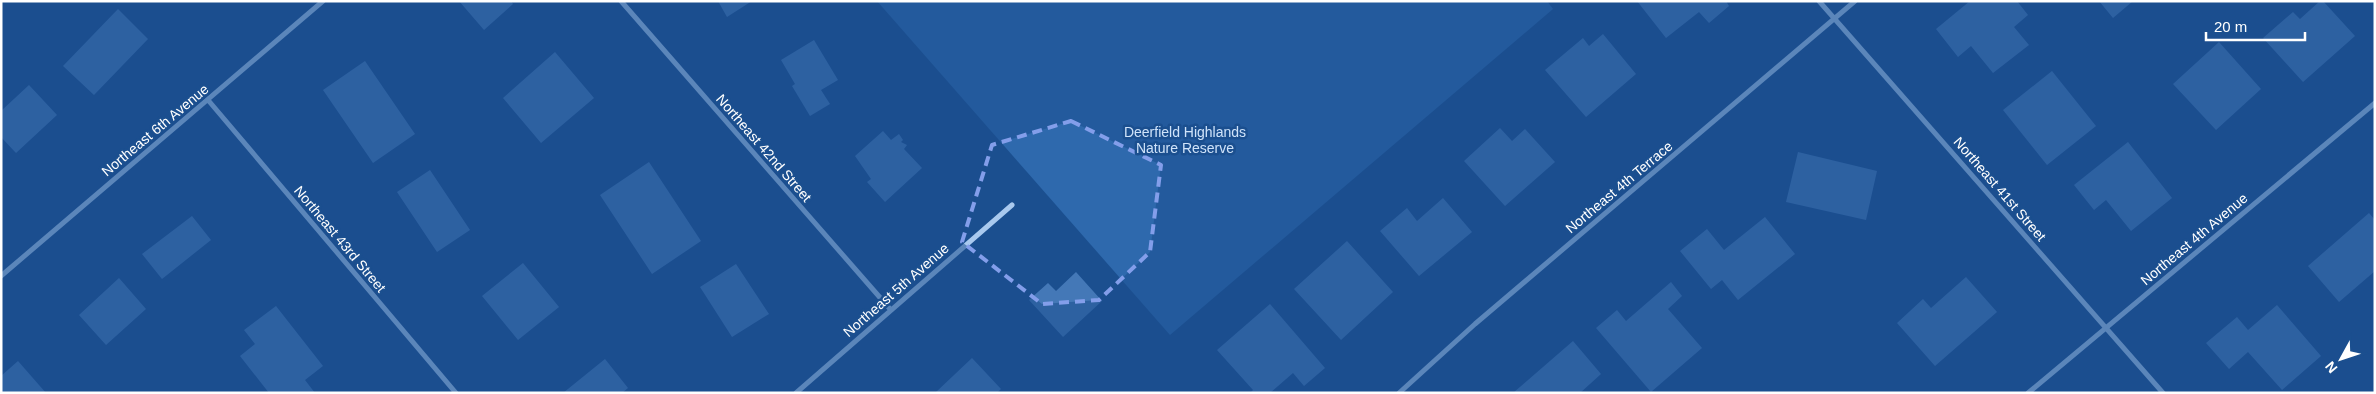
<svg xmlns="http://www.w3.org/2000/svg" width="2376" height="394" font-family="Arial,sans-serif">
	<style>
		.green { fill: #2e69ad }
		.building { fill: #4478b7 }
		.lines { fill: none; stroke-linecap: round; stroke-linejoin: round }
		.minor { stroke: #a9c9ee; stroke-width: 5 }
		.marked { fill: none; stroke: #839eea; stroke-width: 4; stroke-dasharray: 10 6; stroke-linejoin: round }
		.labels { text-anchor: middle; stroke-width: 5; stroke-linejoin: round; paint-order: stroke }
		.street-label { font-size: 14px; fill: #fff; stroke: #1b4f8f }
		.park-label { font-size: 14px; fill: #cfe3fa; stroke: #1b4f8f }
	</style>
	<rect width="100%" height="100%" fill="#1b4f8f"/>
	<path class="green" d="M877,1H1547L1553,9L1170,335Z"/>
	<path class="building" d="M459,1H511L513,4L484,30Z
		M718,1H752L727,17Z
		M1637,1H1726L1729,6L1709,23L1699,12L1666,38Z
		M1970,1H2017L2028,15L2014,27L2029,45L1993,73L1971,46L1958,57L1936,29Z
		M2099,1H2133L2113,18Z
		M2320,1H2323L2355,36L2303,82L2263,38L2293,12L2300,19Z
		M118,9L148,39L94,95L63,66Z
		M1603,34L1636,74L1586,117L1545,70L1583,38L1589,46Z
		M814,40L838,80L821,90L830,104L810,116L792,86L795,84L781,60Z
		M2219,42L2261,89L2216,130L2173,84Z
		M555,52L594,98L541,143L503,98Z
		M365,61L415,134L373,163L323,90Z
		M2052,71L2096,126L2047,165L2003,110Z
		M29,85L57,115L16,153L1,137V111Z
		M1500,128L1512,141L1525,129L1555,162L1505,206L1464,161Z
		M883,131L891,140L899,134L903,140L901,142L907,145L904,149L922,168L885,202L867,182L871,179L855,156Z
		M2128,142L2172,198L2131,231L2106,200L2094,210L2074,185Z
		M1798,152L1877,171L1866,220L1786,202Z
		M649,162L701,241L652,274L600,195Z
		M430,170L470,230L437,252L397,192Z
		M1443,198L1472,232L1419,276L1380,231L1407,208L1417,221Z
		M2369,213L2375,220V271L2339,302L2308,266Z
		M192,216L211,240L162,279L142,254Z
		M1765,217L1795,254L1738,300L1722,280L1711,289L1680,251L1707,229L1724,250Z
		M1347,241L1393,292L1341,340L1294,289Z
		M523,263L559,307L518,340L482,296Z
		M736,264L769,314L732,337L700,287Z
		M1076,272L1102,301L1063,337L1029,300L1048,283L1056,291Z
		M1966,277L1997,312L1935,366L1897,323L1923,299L1931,308Z
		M119,278L146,309L106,345L79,315Z
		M1671,282L1682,296L1668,309L1702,348L1651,392L1596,328L1617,310L1626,321Z
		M1270,304L1325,368L1304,386L1293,373L1270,393H1250L1253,390L1217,350Z
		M2277,305L2321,356L2282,390L2248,352L2229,369L2206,343L2237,317L2248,330Z
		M276,306L323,366L305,380L315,393H269L240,356L255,344L244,330Z
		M1573,341L1601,374L1580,393H1513Z
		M972,358L1001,389L997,393H935Z
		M605,359L628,388L622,393H563Z
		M18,361L46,393H1V376Z"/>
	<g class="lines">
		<path class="minor" d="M621,1L890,309
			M1819,1L2163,393
			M208,100L456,393
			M1,276L323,1
			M796,393L1012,205
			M1399,393L1475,324L1855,1
			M2028,393L2375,103"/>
	</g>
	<path d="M0 0H2376V394H0ZM1071,121L1161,165L1150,252L1099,300L1042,304L962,242L992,145Z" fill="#1b4f8f" fill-opacity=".55" fill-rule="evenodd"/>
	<path class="marked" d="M1071,121L1161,165L1150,252L1099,300L1042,304L962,242L992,145Z"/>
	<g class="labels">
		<g class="street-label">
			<text transform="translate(155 130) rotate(-40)" y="5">Northeast 6th Avenue</text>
			<text transform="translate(764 148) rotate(49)" y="5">Northeast 42nd Street</text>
			<text transform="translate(1619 187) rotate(-40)" y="5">Northeast 4th Terrace</text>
			<text transform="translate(2000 189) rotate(49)" y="5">Northeast 41st Street</text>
			<text transform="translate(340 239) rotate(50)" y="5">Northeast 43rd Street</text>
			<text transform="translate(2194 239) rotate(-40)" y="5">Northeast 4th Avenue</text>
			<text transform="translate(896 290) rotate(-41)" y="5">Northeast 5th Avenue</text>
		</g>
		<g class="park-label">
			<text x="1185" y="137">Deerfield Highlands<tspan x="1185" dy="16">Nature Reserve</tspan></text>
		</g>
	</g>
	<rect width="2376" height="394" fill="none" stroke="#ffffff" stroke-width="5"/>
	<g transform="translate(2341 359) rotate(230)" stroke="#1b4f8f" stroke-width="4" paint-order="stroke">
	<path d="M0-4L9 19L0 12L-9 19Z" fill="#ffffff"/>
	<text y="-8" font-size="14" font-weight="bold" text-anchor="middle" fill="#ffffff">N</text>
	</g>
	<path d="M2206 32v8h99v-8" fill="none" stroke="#ffffff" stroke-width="2.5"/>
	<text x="2214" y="32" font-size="15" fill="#ffffff" stroke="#1b4f8f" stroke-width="4" paint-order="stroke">20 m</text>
</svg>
